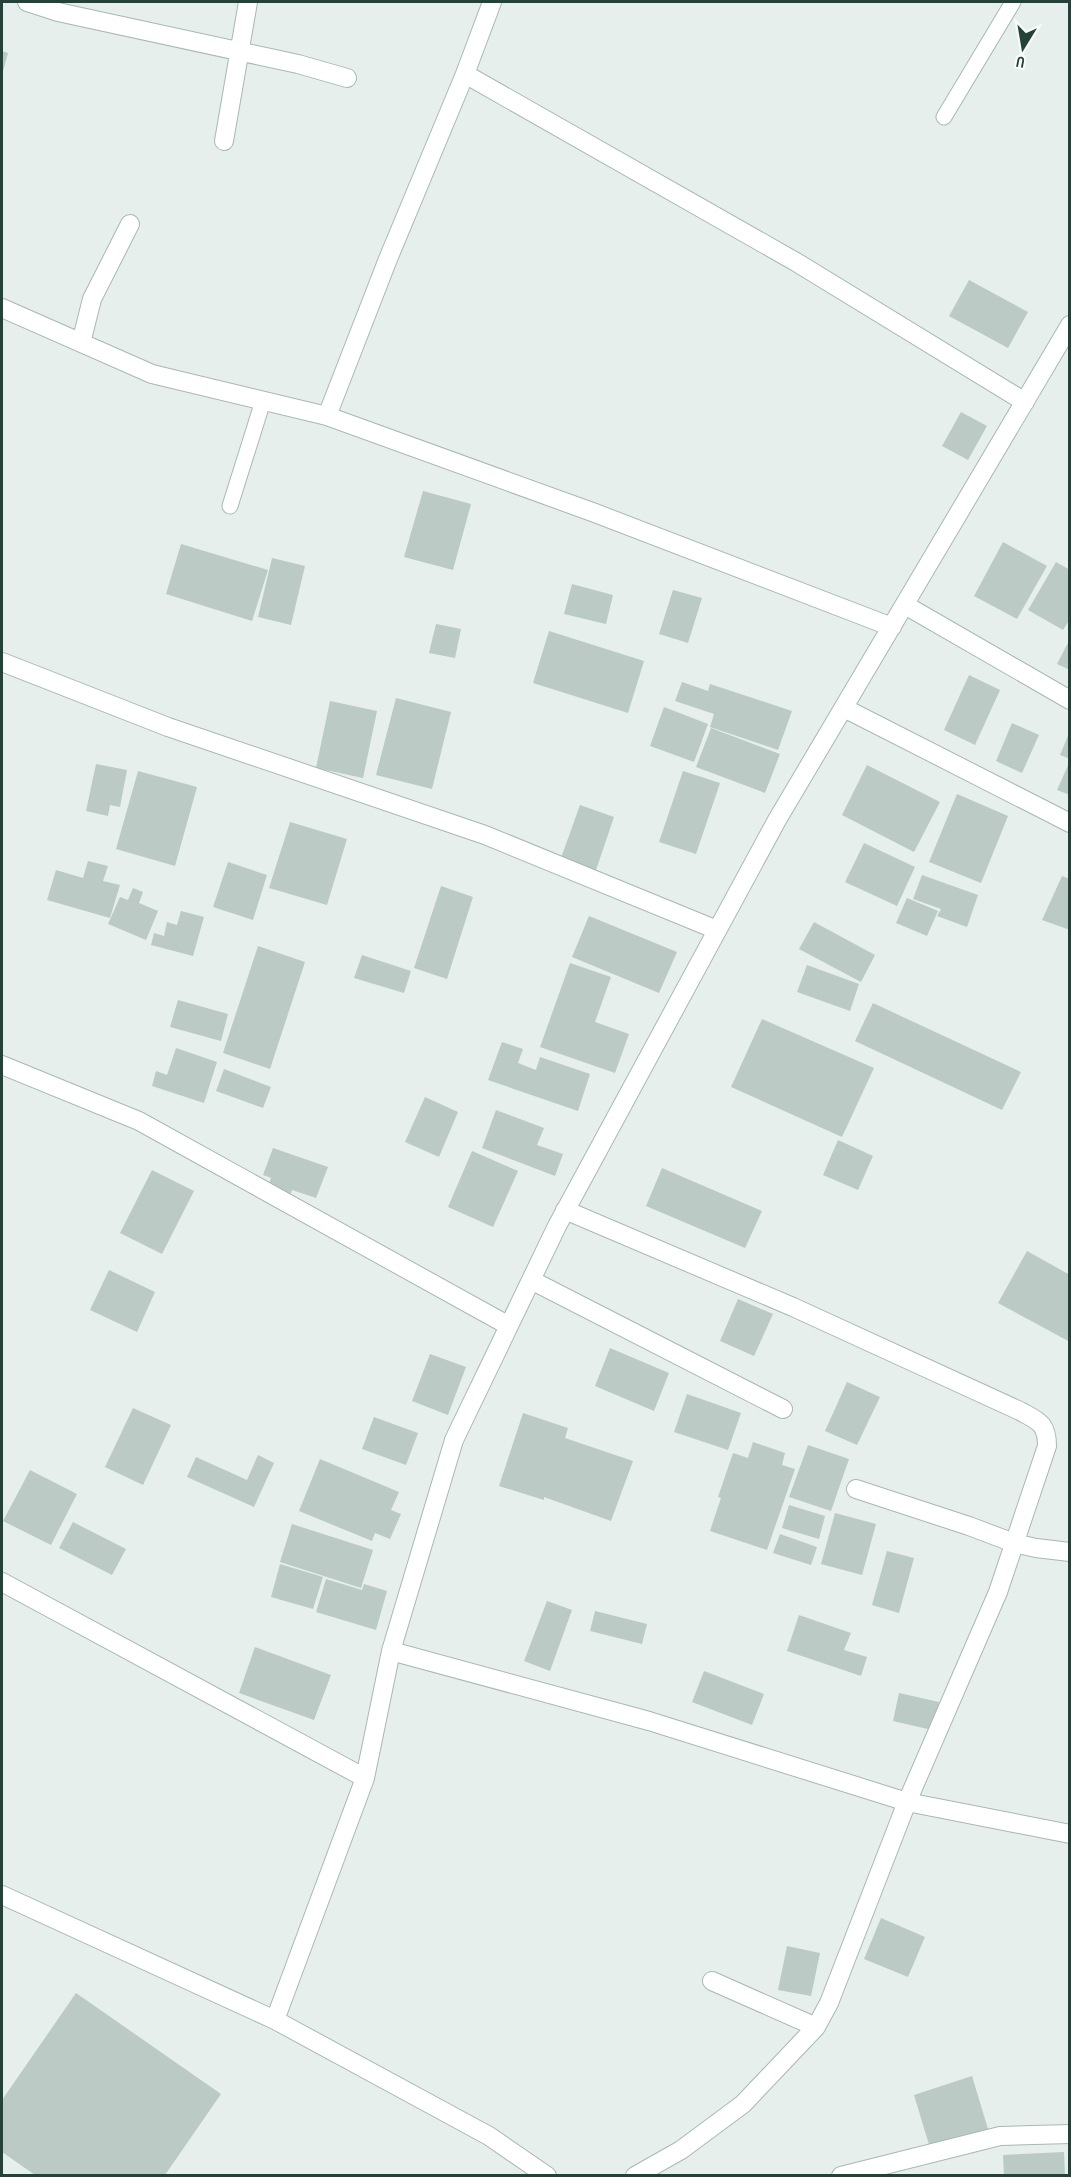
<svg xmlns="http://www.w3.org/2000/svg" width="1071" height="2177" font-family="'Sofia Sans Condensed',sans-serif">
	<style>
		.building { fill: #bbcac4 }
		.lines { fill: none; stroke-linecap: round; stroke-linejoin: round }
		.service-casing { stroke: #a8b8b2; stroke-width: 17 }
		.minor-casing { stroke: #a8b8b2; stroke-width: 20 }
		.service { stroke: #fff; stroke-width: 15 }
		.minor { stroke: #fff; stroke-width: 18 }
	</style>
	<rect width="100%" height="100%" fill="#e6efeb"/>
	<path class="building" d="M2,51L8,53L2,75Z
		M969,280L1028,312L1008,348L949,316Z
		M961,412L987,426L968,460L942,446Z
		M423,491L471,504L453,570L404,557Z
		M1003,542L1047,566L1017,619L974,596Z
		M181,544L268,570L252,621L166,594Z
		M272,558L305,566L291,625L258,617Z
		M1056,562L1070,570V619L1063,630L1028,610Z
		M572,584L613,595L606,624L564,614Z
		M673,590L702,598L688,643L659,634Z
		M436,624L461,629L455,658L429,653Z
		M549,631L644,661L628,713L533,683Z
		M1070,639V670L1057,664Z
		M969,675L1000,690L975,745L944,730Z
		M682,682L708,691L710,684L792,711L778,750L710,727L714,714L675,701Z
		M396,698L451,712L432,789L376,775Z
		M330,701L377,711L363,778L316,768Z
		M664,707L708,724L694,762L650,746Z
		M1012,723L1039,735L1022,773L996,761Z
		M711,728L780,754L765,793L696,767Z
		M1070,731V759L1060,755Z
		M1070,761V795L1057,790Z
		M96,764L127,770L120,807L110,805L108,816L86,811Z
		M867,765L940,802L914,852L842,815Z
		M138,771L197,787L175,866L116,849Z
		M683,771L720,783L696,854L659,842Z
		M957,794L1008,816L981,883L929,862Z
		M580,805L614,817L596,870L561,858Z
		M290,822L347,839L327,905L269,888Z
		M864,843L915,867L897,906L845,882Z
		M88,861L108,866L103,881L120,885L110,918L47,900L56,870L83,878Z
		M228,862L267,875L253,920L213,907Z
		M922,875L978,895L967,927L937,916L941,909L913,899Z
		M1062,876L1070,879V930L1042,920Z
		M441,886L473,897L447,979L414,968Z
		M133,888L143,892L139,903L158,911L146,940L108,924L120,897L128,900Z
		M907,898L938,911L927,936L896,923Z
		M181,911L204,917L193,956L151,945L154,933L164,936L167,922L177,925Z
		M589,916L677,952L659,993L572,957Z
		M814,922L875,955L861,982L799,949Z
		M258,946L305,962L270,1069L223,1053Z
		M362,955L411,971L404,993L354,978Z
		M570,963L611,977L595,1022L629,1034L615,1073L540,1047Z
		M807,965L859,984L850,1011L797,992Z
		M178,1000L228,1014L221,1041L170,1027Z
		M873,1003L1021,1072L1002,1110L855,1041Z
		M762,1019L874,1068L842,1137L731,1087Z
		M502,1042L523,1049L518,1063L536,1070L540,1057L590,1074L578,1111L488,1080Z
		M176,1048L217,1062L204,1103L152,1086L156,1071L167,1075Z
		M224,1069L271,1087L263,1108L216,1091Z
		M425,1097L458,1112L439,1157L405,1142Z
		M496,1110L544,1128L537,1145L563,1154L555,1176L482,1148Z
		M838,1140L873,1156L858,1190L823,1175Z
		M273,1148L328,1167L316,1198L292,1190L289,1198L267,1189L271,1178L263,1175Z
		M472,1151L518,1171L493,1227L448,1207Z
		M662,1168L762,1211L745,1248L646,1206Z
		M152,1170L194,1191L162,1254L120,1233Z
		M1027,1251L1070,1275V1342L998,1303Z
		M109,1270L155,1292L137,1332L90,1310Z
		M738,1299L773,1314L754,1356L720,1341Z
		M610,1348L669,1373L654,1411L595,1386Z
		M430,1354L466,1367L448,1415L412,1401Z
		M847,1382L880,1397L857,1445L825,1431Z
		M687,1394L741,1413L728,1450L674,1432Z
		M133,1408L171,1425L143,1485L105,1467Z
		M523,1413L568,1428L565,1438L633,1461L611,1521L544,1497V1500L499,1486Z
		M374,1417L418,1433L406,1465L362,1449Z
		M753,1442L785,1453L782,1465L795,1469L767,1550L710,1531L721,1498L718,1497L733,1453L748,1458Z
		M808,1445L849,1459L831,1511L789,1497Z
		M258,1455L274,1463L254,1507L187,1477L196,1457L247,1480Z
		M320,1459L399,1492L391,1510L401,1514L390,1539L375,1533L372,1541L299,1511Z
		M30,1470L77,1494L51,1545L3,1521Z
		M789,1505L825,1516L819,1539L782,1528Z
		M835,1513L876,1524L862,1575L821,1564Z
		M73,1522L126,1549L112,1575L59,1548Z
		M292,1524L373,1550L361,1588L280,1562Z
		M780,1534L817,1547L811,1565L773,1553Z
		M887,1551L914,1558L899,1613L872,1605Z
		M280,1564L323,1577L313,1609L271,1597Z
		M326,1579L362,1590L364,1584L387,1591L376,1630L316,1612Z
		M547,1601L572,1610L550,1671L524,1661Z
		M595,1611L647,1624L642,1644L590,1631Z
		M799,1615L851,1633L844,1650L867,1657L861,1676L787,1651Z
		M255,1647L331,1675L314,1720L239,1693Z
		M704,1671L764,1694L752,1725L692,1702Z
		M899,1693L939,1702L932,1730L893,1721Z
		M881,1918L925,1937L908,1977L864,1959Z
		M787,1946L820,1953L811,1996L778,1990Z
		M76,1993L221,2094L165,2175H35L2,2152V2100Z
		M972,2076L988,2129L930,2148L914,2095Z
		M1064,2152L1065,2175H1004L1003,2155Z"/>
	<g class="lines">
		<defs>
			<path id="service" d="M944,117L1013,2
				M230,506L263,401"/>
			<path id="minor" d="M27,2L58,12L298,64L347,78
				M492,2L465,74L796,262L1025,402
				M224,141L248,2
				M2,308L152,374L327,416L595,513L892,627
				M81,343L92,299L130,224
				M327,416L388,259L465,74
				M905,605L1070,700
				M2,662L168,727L485,835L717,930
				M844,708L1070,823
				M2,1065L139,1121L509,1326
				M531,1280L783,1409
				M856,1489L969,1526L1014,1543L1036,1548L1070,1552
				M2,1582L365,1778
				M391,1651L649,1721L907,1802L998,1592L1047,1446C1047,1423 1038,1421 1020,1411L793,1307L565,1210
				M2,1895L275,2020
				M712,1981L816,2027
				M547,2176L489,2136L275,2020L365,1778L391,1651L454,1440L557,1226L777,820L1070,325
				M635,2176L681,2150L743,2104L816,2027L829,2003L907,1802L1070,1834
				M841,2176L1000,2136L1070,2134"/>
		</defs>
		<use href="#service" class="service-casing"/>
		<use href="#minor" class="minor-casing"/>
		<use href="#service" class="service"/>
		<use href="#minor" class="minor"/>
	</g>
	<rect width="1071" height="2177" fill="none" stroke="#24423a" stroke-width="6"/>
	<g transform="translate(1023 48) rotate(191)" stroke="#f7fbf9" stroke-width="4.5" paint-order="stroke">
	<path d="M0-4.5L10 22L0 15L-10 22Z" fill="#24423a"/>
	<text y="-9" font-size="16" font-weight="bold" text-anchor="middle" fill="#24423a">U</text>
	</g>
</svg>
